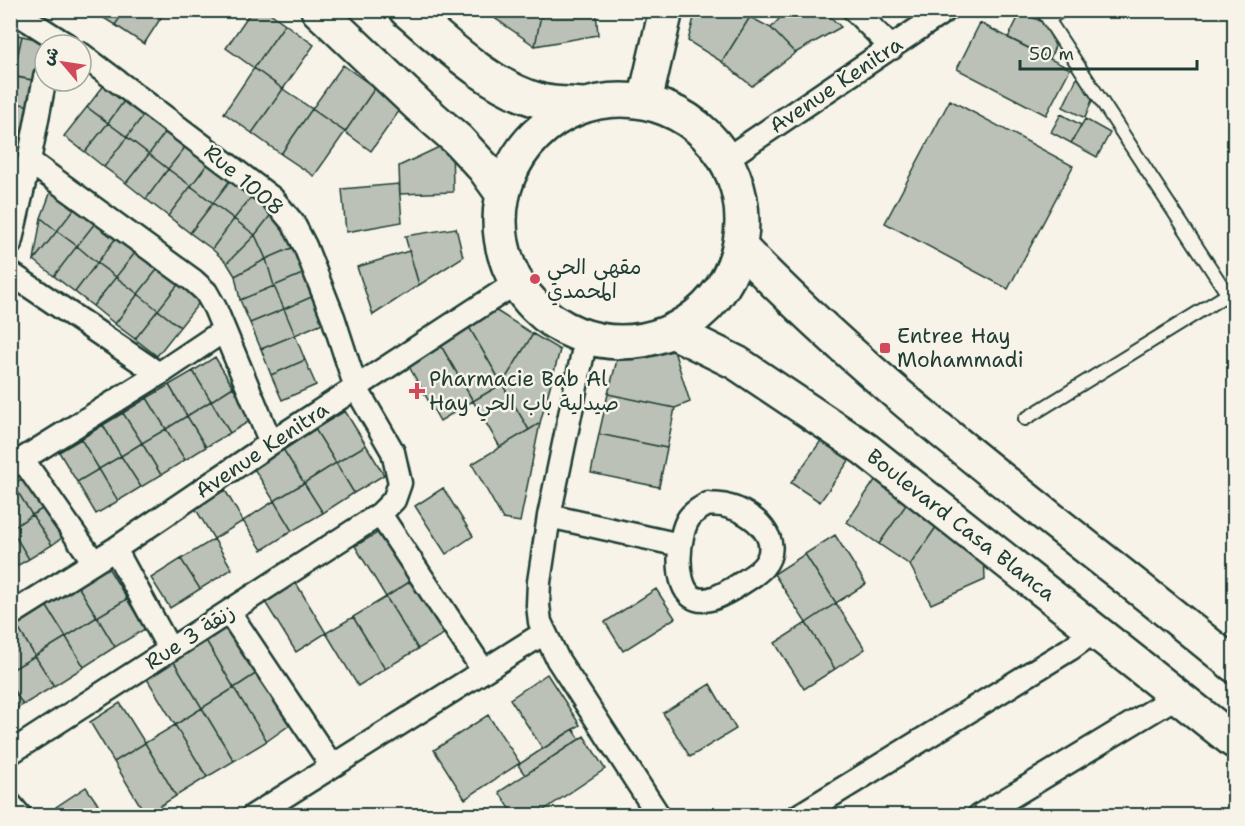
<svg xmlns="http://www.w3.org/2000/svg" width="1245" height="826" font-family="'Shantell Sans','Playpen Sans Arabic',sans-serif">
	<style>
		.building { fill: #bbc1b6; stroke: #1f3d34; stroke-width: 1.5 }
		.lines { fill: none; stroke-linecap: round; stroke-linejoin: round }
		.lane-casing { stroke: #1f3d34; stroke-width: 16 }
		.street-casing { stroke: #1f3d34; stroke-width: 27 }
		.secondary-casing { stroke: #1f3d34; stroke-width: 38 }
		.lane { stroke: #f7f3e8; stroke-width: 12 }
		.street { stroke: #f7f3e8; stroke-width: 22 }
		.secondary { stroke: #f7f3e8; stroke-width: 33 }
		.poi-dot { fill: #d1495b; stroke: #f7f3e8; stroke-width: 2 }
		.labels { text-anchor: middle; stroke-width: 5; stroke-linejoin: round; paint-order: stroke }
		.street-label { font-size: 21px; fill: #1f3d34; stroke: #f7f3e8 }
		.poi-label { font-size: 21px; fill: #1f3d34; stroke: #f7f3e8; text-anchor: start }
	</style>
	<rect width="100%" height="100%" fill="#f7f3e8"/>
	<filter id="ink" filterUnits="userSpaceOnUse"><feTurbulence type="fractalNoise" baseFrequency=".0167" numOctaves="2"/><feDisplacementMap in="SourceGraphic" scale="12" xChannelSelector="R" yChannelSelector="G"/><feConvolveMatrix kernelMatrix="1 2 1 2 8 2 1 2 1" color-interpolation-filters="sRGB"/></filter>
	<g filter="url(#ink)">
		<path class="building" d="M91,10H125L115,25Z
			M125,10H166L144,44L115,25Z
			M252,10H266L285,24L254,68L226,48Z
			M484,10H502L496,19Z
			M502,10H542L535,46L496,19Z
			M542,10H596L598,35L535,46Z
			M696,10H742L750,17L722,62L688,41Z
			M787,10H823L841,27L795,53L771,28Z
			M1021,12L1045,23L1055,46L1050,59L1008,38Z
			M750,17L771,28L795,53L752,86L722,62Z
			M980,23L1070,69L1046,115L957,69Z
			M285,24L314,45L283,89L254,68Z
			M10,33L22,36L13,76H10Z
			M22,36L45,41L37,81L13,76Z
			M343,65L375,88L345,132L312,109Z
			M254,68L283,89L252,133L224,113Z
			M10,76L37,81L31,106L10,102Z
			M1077,78L1087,82L1094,95L1085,118L1063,107Z
			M109,79L129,94L108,123L87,107Z
			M375,88L402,107L371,151L345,132Z
			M283,89L312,109L281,154L252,133Z
			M129,94L148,109L127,137L108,123Z
			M950,100L1073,166L1008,289L885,223Z
			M10,102L31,106L26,132L10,128Z
			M87,107L108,123L85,152L64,136Z
			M148,109L170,126L149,154L127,137Z
			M312,109L345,132L314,176L281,154Z
			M1061,114L1081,125L1071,143L1051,132Z
			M1085,119L1110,133L1097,157L1071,143Z
			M108,123L127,137L104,167L85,152Z
			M170,126L190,141L168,169L149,154Z
			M10,128L26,132L21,155L10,153Z
			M127,137L149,154L126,183L104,167Z
			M190,141L212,158L191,186L168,169Z
			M452,141L453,192L400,194L399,166Z
			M10,153L21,155L15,182L10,181Z
			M149,154L168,169L146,199L126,183Z
			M212,158L234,175L213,203L191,186Z
			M168,169L191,186L168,216L146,199Z
			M234,175L256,191L234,219L213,203Z
			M54,183L79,203L57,231L41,218Z
			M399,184L402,222L346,232L342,189Z
			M191,186L213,203L190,233L168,216Z
			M256,191L277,207L255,235L234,219Z
			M79,203L99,218L77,246L57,231Z
			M213,203L234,219L212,249L190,233Z
			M277,207L296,246L266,259L255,235Z
			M41,218L57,231L34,260Z
			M99,218L119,234L97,263L77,246Z
			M234,219L255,235L227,263L212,249Z
			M456,228L463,257L419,285L405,236Z
			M57,231L77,246L54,276L34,260Z
			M119,234L138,249L116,277L97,263Z
			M255,235L266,259L235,276L227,263Z
			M77,246L97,263L75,292L54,276Z
			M296,246L307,272L274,286L266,259Z
			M138,249L160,266L138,294L116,277Z
			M409,251L419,285L373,315L357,267Z
			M266,259L274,286L240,300L235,276Z
			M97,263L116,277L93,306L75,292Z
			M160,266L180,282L158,310L138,294Z
			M307,272L316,295L284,309L274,286Z
			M116,277L138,294L115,324L93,306Z
			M180,282L202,299L180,327L158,310Z
			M274,286L284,309L250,323L240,300Z
			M138,294L158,310L135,339L115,324Z
			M316,295L327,321L295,335L284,309Z
			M284,309L295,335L261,349L250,323Z
			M158,310L180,327L157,356L135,339Z
			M495,310L533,334L502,384L469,327Z
			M469,327L502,384L473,401L440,344Z
			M533,334L560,350L540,423L529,430L502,384Z
			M295,335L305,360L271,375L261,349Z
			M440,344L473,401L440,421L407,363Z
			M674,351L690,402L675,408L608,394L617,360Z
			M215,357L233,387L211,401L193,371Z
			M305,360L316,385L282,400L271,375Z
			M193,371L211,401L187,416L169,385Z
			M502,384L529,430L500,447L473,401Z
			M169,385L187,416L166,429L147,398Z
			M233,387L253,419L230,433L211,401Z
			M608,394L675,408L667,448L599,434Z
			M147,398L166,429L142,443L123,413Z
			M211,401L230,433L206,447L187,416Z
			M345,411L366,445L336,463L315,429Z
			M123,413L142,443L121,456L103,425Z
			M187,416L206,447L185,460L166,429Z
			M540,423L520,522L503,519L472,464Z
			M103,425L121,456L99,469L81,439Z
			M166,429L185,460L161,475L142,443Z
			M315,429L336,463L304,483L283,449Z
			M599,434L667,448L659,487L591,473Z
			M825,435L853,455L820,502L791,483Z
			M81,439L99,469L77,482L59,452Z
			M142,443L161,475L141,487L121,456Z
			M366,445L384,475L354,493L336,463Z
			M283,449L304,483L274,501L253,467Z
			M121,456L141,487L118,501L99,469Z
			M336,463L354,493L323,513L304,483Z
			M99,469L118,501L96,514L77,482Z
			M28,475L47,506L32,515L13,484Z
			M877,477L910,499L879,544L847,522Z
			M304,483L323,513L292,531L274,501Z
			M13,484L32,515L11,529L10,485Z
			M443,488L473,536L446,554L415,506Z
			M225,490L243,521L214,539L195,508Z
			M910,499L941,520L910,565L879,544Z
			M274,501L292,531L262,550L243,521Z
			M47,506L66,535L52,545L32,515Z
			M32,515L52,545L29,559L11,529Z
			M941,520L984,553L985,580L931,604L910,565Z
			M11,529L29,559L10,570V529Z
			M384,529L414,579L386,597L355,546Z
			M835,535L866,584L836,603L805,554Z
			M214,539L232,569L200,589L181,559Z
			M805,554L836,603L806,623L774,574Z
			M181,559L200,589L170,608L151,578Z
			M106,564L127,599L97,617L76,583Z
			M414,579L447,632L418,649L386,597Z
			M76,583L97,617L66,637L44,602Z
			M296,583L326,633L296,652L265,602Z
			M656,589L675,618L623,651L605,622Z
			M386,597L418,649L385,669L353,617Z
			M127,599L145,629L115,647L97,617Z
			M44,602L66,637L35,656L14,621Z
			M836,603L865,649L835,669L806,623Z
			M97,617L115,647L84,667L66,637Z
			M353,617L385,669L358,686L326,633Z
			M14,621L35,656L10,671V623Z
			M806,623L835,669L804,689L775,643Z
			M227,624L257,673L234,688L204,637Z
			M66,637L84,667L54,686L35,656Z
			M204,637L234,688L202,708L171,657Z
			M35,656L54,686L23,705L10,684V671Z
			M171,657L202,708L175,725L144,674Z
			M257,673L291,724L267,741L234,688Z
			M547,674L580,725L543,749L510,699Z
			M10,684L23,705L10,712Z
			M710,684L736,729L690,757L663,713Z
			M234,688L267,741L234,761L202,708Z
			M120,703L145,743L114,762L90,722Z
			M202,708L234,761L207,777L175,725Z
			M488,715L520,763L465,799L434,750Z
			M175,725L207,777L176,796L145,743Z
			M573,729L580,739L525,775L518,765Z
			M584,736L605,769L535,816H515L499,792Z
			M145,743L176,796L146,815L114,762Z
			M86,787L106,816H62L56,807Z"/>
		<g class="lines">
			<defs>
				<path id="lane" d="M1042,10L1234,304
					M1049,19L1062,10
					M1025,419L1228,294"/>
				<path id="street" d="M12,10L67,45
					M854,10L892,48
					M726,159L946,10
					M29,161L194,281L206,292L215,308L271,443
					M10,244L29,161L45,77
					M10,273L159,374
					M586,338L549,516L539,582L538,605L540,622L558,660L659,816
					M23,460L94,562
					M10,467L159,374L223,331
					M708,504C714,505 720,504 726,506C752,511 786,540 763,567C756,575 743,582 734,588C722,595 704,606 691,596C674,582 678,534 689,518C694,511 701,508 708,504Z
					M380,514L483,670
					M549,516L680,545
					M115,549L170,650
					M229,612L332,766
					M10,615L115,549L271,443L514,284
					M10,753L380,514L394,500L400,483L393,452L356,388L333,317L305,246L293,223L272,198L81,54
					M10,804L20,816
					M253,816L544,633
					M798,816L1070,649L1095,631
					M979,816L1179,695"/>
				<path id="secondary" d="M318,10L419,106L458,140L484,168L502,193
					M406,10C445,43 491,88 541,101C554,104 570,104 583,105
					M500 221a121 121 0 1 1 242 0a121 121 0 1 1-242 0Z
					M645,101L666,10
					M740,247C890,403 1068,528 1234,665
					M672,331L737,363L865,449L1234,741"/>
			</defs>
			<use href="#lane" class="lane-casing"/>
			<use href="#street" class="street-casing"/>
			<use href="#secondary" class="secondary-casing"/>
			<use href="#lane" class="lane"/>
			<use href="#street" class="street"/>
			<use href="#secondary" class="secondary"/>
		</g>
	</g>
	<g class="poi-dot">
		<circle cx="535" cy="279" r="6"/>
		<rect x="879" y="342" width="12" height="12" rx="3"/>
		<path d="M414 382h6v6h6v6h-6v6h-6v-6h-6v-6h6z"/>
	</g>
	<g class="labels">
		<g class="street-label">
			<text transform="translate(836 85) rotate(-34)" y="7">Avenue Kenitra</text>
			<text transform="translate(244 180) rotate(40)" y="7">Rue 1008</text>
			<text transform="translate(262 450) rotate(-34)" y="7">Avenue Kenitra</text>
			<text transform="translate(961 525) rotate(38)" y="7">Boulevard Casa Blanca</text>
			<text transform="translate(190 637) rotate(-33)" y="7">Rue 3 زنقة</text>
		</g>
		<g class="poi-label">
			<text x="547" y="274">مقهى الحي<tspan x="547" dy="24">المحمدي</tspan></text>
			<text x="897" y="343">Entree Hay<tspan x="897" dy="24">Mohammadi</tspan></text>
			<text x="429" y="386">Pharmacie Bab Al<tspan x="429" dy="24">Hay صيدلية باب الحي</tspan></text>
		</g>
	</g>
	<rect width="1245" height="826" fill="none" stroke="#f7f3e8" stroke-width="36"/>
	<rect x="18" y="18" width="1209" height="790" fill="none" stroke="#1f3d34" stroke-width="2" filter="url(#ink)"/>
	<g transform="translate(63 63) rotate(299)"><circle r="28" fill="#f7f3e8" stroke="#a1aaa0" stroke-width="1.5"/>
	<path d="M0-4.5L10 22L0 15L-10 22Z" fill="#d1495b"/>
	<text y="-9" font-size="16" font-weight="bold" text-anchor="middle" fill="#1f3d34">ش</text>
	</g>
	<path d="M1020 60v9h177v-9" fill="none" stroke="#1f3d34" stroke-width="3"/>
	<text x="1029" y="60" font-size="18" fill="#1f3d34" stroke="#f7f3e8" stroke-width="4.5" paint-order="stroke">50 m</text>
</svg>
